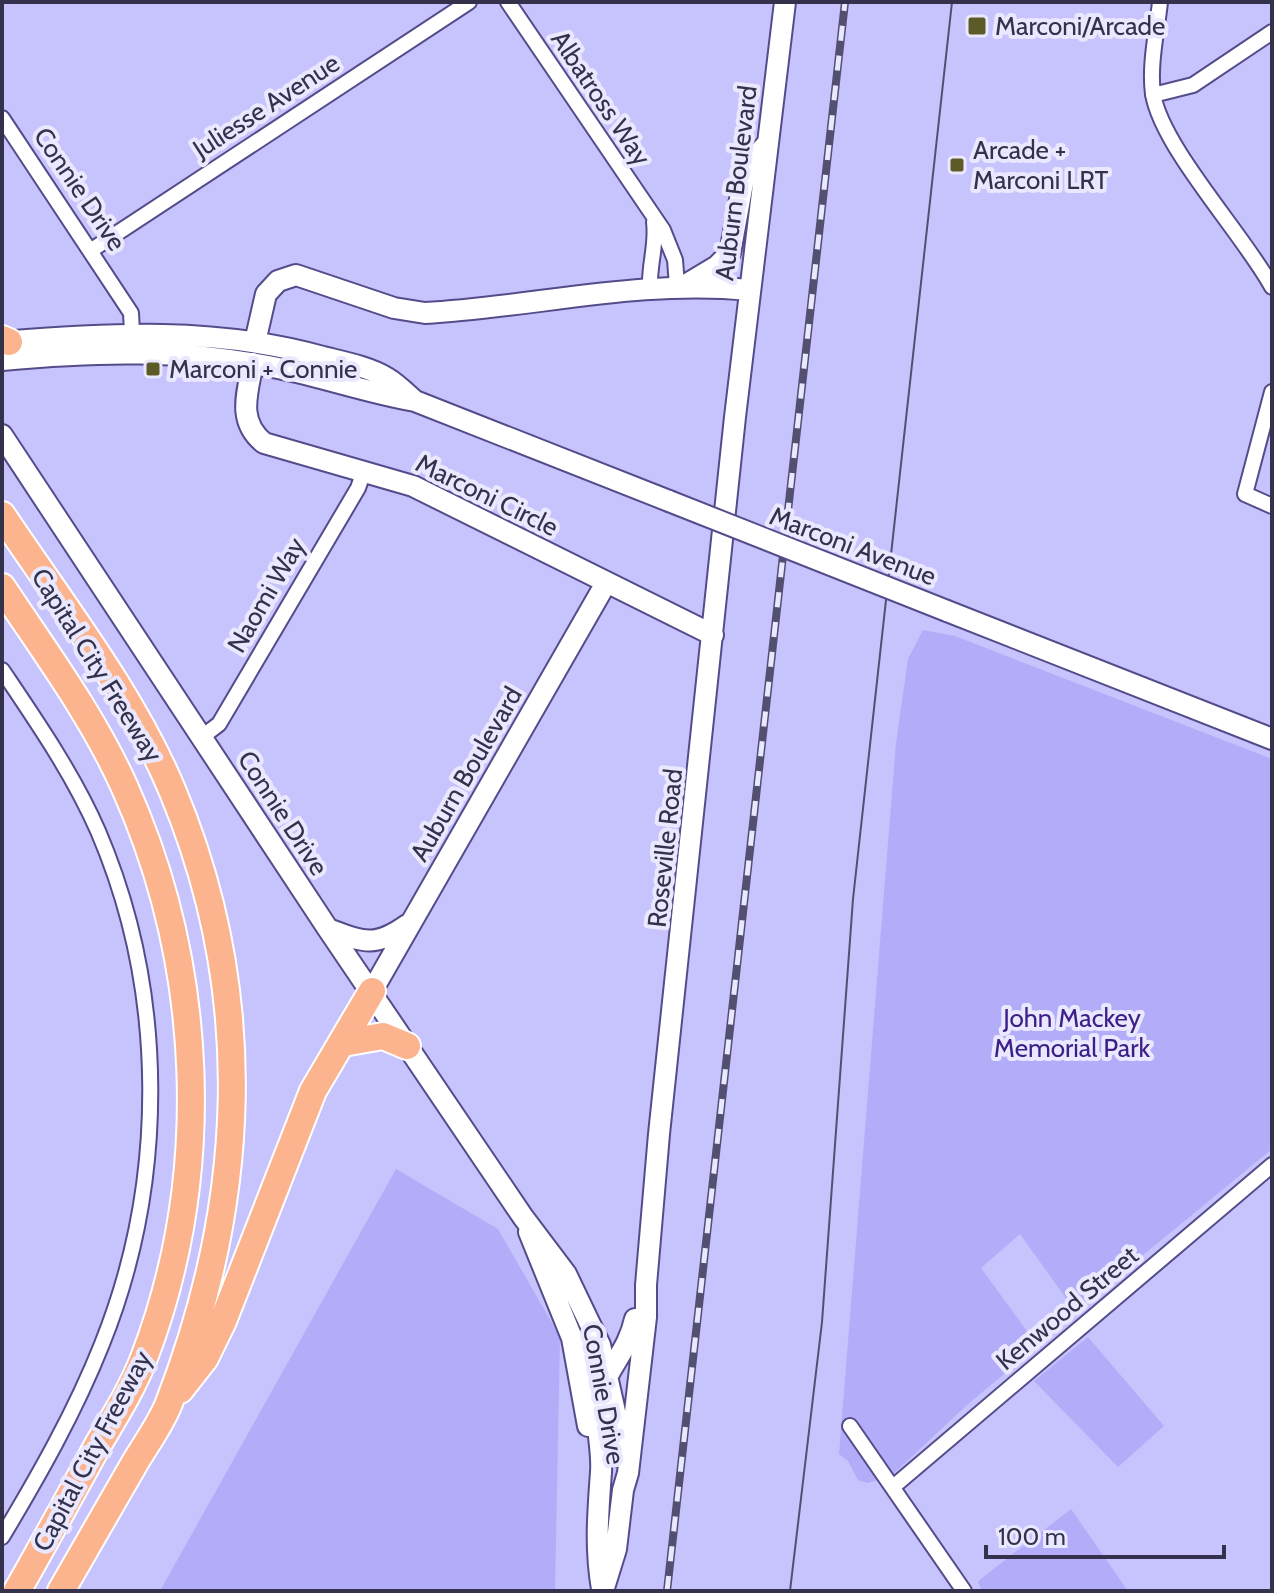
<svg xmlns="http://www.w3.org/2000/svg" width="1274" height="1593" font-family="Cabin,sans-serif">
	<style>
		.green { fill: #b3acf9 }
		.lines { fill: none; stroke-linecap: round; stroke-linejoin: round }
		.street-casing { stroke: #544c8a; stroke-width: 18 }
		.secondary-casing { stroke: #544c8a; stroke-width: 24 }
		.highway-casing { stroke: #fff; stroke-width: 30 }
		.street { stroke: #fff; stroke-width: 14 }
		.secondary { stroke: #fff; stroke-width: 20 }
		.highway { stroke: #fcb48f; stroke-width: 26 }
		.tram { stroke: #524f71; stroke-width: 2 }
		.rail-casing { stroke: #524f71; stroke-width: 8 }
		.rail { stroke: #e9e8fe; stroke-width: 5; stroke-dasharray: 15; stroke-linecap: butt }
		.secondary-bridge-casing { stroke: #544c8a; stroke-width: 24; stroke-linecap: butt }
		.secondary-bridge { stroke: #fff; stroke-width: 20 }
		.poi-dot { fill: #5c5b28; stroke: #e9e8fe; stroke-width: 3 }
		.labels { text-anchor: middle; stroke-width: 8; stroke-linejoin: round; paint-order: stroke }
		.poi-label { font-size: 26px; fill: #34314d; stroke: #e9e8fe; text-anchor: start }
		.street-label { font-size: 26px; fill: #34314d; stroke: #e9e8fe }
		.park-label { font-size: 26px; fill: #3c1f87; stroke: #e9e8fe }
	</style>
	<rect width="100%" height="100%" fill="#c7c3fc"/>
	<path class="green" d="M923,630L955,636L1272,759V1149L1075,1311L1020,1234L981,1268L1038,1346L968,1404L890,1477L867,1483L858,1480L848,1461L839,1454L896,743L908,659Z
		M396,1169L498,1229L560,1337L555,1591H160Z
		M1088,1337L1164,1426L1118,1467L1034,1381Z
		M1071,1509L1128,1591H982L978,1582L982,1578Z"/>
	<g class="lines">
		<defs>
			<path id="street" d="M508,2L663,230L675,260L677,286
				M1160,2C1157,31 1149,65 1153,94C1162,148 1244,235 1272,287
				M1153,95L1193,85L1272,32
				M2,118L131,313L132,332
				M90,251L469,2
				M650,287C649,264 657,245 654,222
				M1272,392L1245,494L1272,506
				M2,670C37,722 73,774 98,831C167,992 167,1182 102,1344C75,1412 39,1475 2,1537
				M202,737L219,724L358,488L364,471
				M850,1426L964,1591
				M893,1487L1272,1165"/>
			<path id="secondary" d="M687,284L717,266L730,253L746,167L766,145
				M2,342C111,333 216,327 323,357C343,362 369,367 387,378C397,384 406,393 415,401
				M255,342L266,294L278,281L296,275L394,308L425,313C534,307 639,279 749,290
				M2,360C97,351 183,349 278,368C324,377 368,393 415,401L669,501
				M253,363C247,394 237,421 264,443L413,486L713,635
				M2,435L328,929L523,1217L566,1274L600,1345L618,1425L620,1457
				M947,611L1272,739
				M328,929C363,942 375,948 407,925
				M372,991L606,583
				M529,1232L572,1338L588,1426
				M602,1589C595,1548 598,1513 601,1472C603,1444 592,1418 601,1391C610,1364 628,1351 635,1319
				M603,1591L616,1549L623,1490L628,1473L646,1317V1285L659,1134L735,417L785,2"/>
			<path id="highway" d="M2,339L9,342
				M2,515C60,602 133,695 173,792C257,994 247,1201 169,1403C161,1424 145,1445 133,1466C109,1507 85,1549 61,1591
				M2,587C45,652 93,716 125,788C204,965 214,1175 144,1358C133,1387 115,1416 99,1443C72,1492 45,1542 17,1591
				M343,1043L383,1036L407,1046
				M180,1390L205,1358L223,1321L313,1091L372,991"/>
		</defs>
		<use href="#street" class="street-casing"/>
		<use href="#secondary" class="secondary-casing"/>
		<use href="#highway" class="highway-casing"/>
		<use href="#street" class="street"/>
		<use href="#secondary" class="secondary"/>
		<use href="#highway" class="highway"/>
		<path class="tram" d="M790,1591L822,1322L853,899L952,2"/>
		<defs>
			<path id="rail" d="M667,1591L845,2"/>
		</defs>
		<use href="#rail" class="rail-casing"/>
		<use href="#rail" class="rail"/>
		<defs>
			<path id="secondary-bridge" d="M669,501L947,611"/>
		</defs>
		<use href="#secondary-bridge" class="secondary-bridge-casing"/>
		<use href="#secondary-bridge" class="secondary-bridge"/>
	</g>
	<g class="poi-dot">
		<rect x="967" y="16" width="20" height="20" rx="4"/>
		<rect x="949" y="157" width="16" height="16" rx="4"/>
		<rect x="145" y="361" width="16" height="16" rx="4"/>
	</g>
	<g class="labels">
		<g class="poi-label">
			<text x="995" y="35">Marconi/Arcade</text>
			<text x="973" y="159">Arcade +<tspan x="973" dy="30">Marconi LRT</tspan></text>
			<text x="169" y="378">Marconi + Connie</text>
		</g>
		<g class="street-label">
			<text transform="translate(601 98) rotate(56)" y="9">Albatross Way</text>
			<text transform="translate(266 106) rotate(-33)" y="9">Juliesse Avenue</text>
			<text transform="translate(736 183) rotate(-83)" y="9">Auburn Boulevard</text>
			<text transform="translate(80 189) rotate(56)" y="9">Connie Drive</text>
			<text transform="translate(487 495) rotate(26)" y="9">Marconi Circle</text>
			<text transform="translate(853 546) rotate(21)" y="9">Marconi Avenue</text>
			<text transform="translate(266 595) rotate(-60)" y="9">Naomi Way</text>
			<text transform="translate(97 665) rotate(58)" y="9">Capital City Freeway</text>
			<text transform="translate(466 774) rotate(-60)" y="9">Auburn Boulevard</text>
			<text transform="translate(283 813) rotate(57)" y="9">Connie Drive</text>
			<text transform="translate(665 848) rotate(-84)" y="9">Roseville Road</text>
			<text transform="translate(1067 1308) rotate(-40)" y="9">Kenwood Street</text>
			<text transform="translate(604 1394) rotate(80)" y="9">Connie Drive</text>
			<text transform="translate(92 1451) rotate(-62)" y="9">Capital City Freeway</text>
		</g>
		<g class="park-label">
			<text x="1072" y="1027">John Mackey<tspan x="1072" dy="30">Memorial Park</tspan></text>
		</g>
	</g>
	<rect width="1274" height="1593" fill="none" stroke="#34314d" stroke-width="8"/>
	<path d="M986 1545v12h238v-12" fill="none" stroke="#34314d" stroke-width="4"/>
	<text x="998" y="1545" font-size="24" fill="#34314d" stroke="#e9e8fe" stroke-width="6" paint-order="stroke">100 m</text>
</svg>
